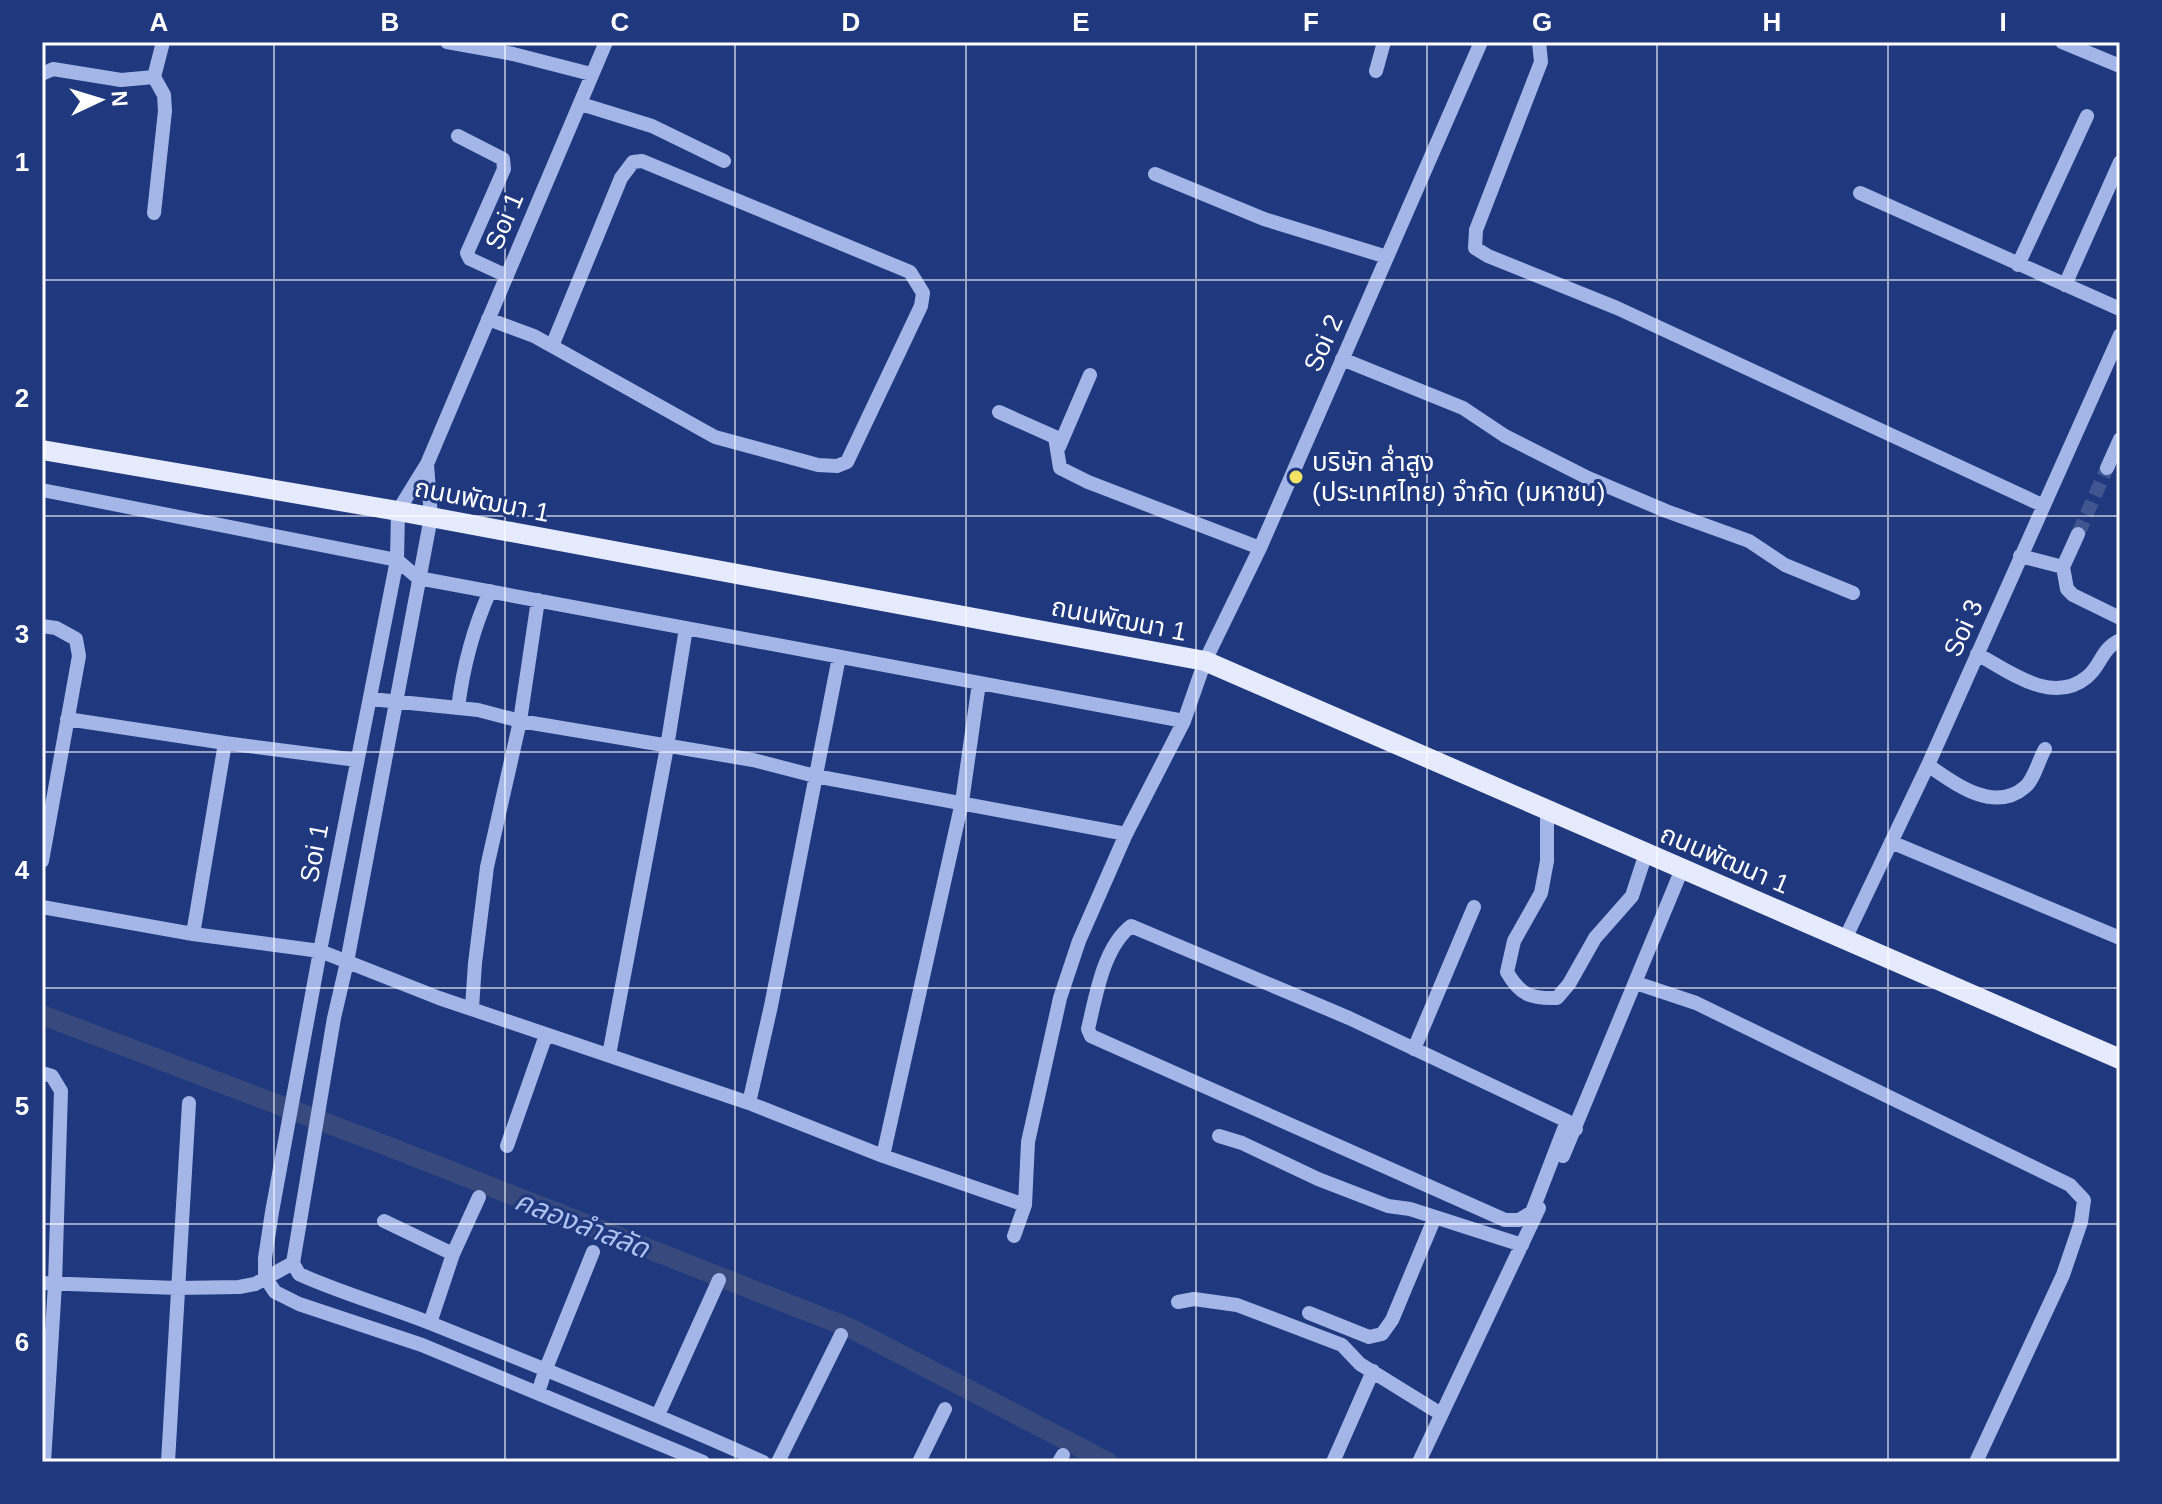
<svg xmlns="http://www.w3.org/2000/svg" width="2162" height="1504" font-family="Arial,'Noto Sans Thai',sans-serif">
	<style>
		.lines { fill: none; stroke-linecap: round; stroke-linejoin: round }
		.canal { stroke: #37497d; stroke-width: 20 }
		.minor-tunnel { stroke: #415691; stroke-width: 14; stroke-dasharray: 14 7; stroke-linecap: butt }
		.minor { stroke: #a3b6e7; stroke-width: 14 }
		.major { stroke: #e5eafd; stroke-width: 20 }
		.grid { fill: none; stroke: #fff; stroke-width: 2; stroke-opacity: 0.55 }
		.poi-dot { fill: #f5e463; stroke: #1f387e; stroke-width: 3 }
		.labels { text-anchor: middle; stroke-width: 6; stroke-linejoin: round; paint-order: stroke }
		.street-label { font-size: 26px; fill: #fff; stroke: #1f387e }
		.poi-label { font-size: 26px; fill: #fff; stroke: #1f387e; text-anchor: start }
		.water-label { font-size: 28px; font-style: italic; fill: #aec1ef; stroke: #1f387e }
		.neatline { fill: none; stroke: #fff; stroke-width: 3 }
		.grid-label { font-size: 26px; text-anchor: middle; font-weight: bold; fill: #fff }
	</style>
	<rect width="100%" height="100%" fill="#1f387e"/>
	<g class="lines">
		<path class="canal" d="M42,1015L395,1149L850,1328L1108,1462"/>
		<path class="minor-tunnel" d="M2078,534L2107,468"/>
		<path class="minor" d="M447,42L513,54L591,74
			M606,42L427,464L398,511L397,560L320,951L272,1212L265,1258V1277L275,1292L299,1304L422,1345L703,1462
			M1539,42L1541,62L1476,230L1475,248L1488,256L1617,308L2042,505
			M2062,42L2120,66
			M1376,71L1384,42
			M42,74L53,69L121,80L154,77L163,42
			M581,104L652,126L724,161
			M458,136L503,159L504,169L467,253L470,259L507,276
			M1155,174L1264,219L1387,257
			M1860,193L2120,309
			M154,213L165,111L164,95L154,77
			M2018,265L2087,116
			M2065,285L2120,162
			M488,319L534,336L715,437L818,465L837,466L847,462L921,306L923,293L910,272L642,161L633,162L621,178L552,346
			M1342,359L1463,408L1505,436L1588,478L1666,511L1749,541L1785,565L1853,593
			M999,412L1055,437L1060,468L1088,482L1260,548
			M1059,447L1090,375
			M427,464L431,517L347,962L334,1018L293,1263L299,1274C341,1293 387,1306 430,1323C542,1368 654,1413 763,1462
			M2107,468L2120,439
			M42,490L397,560L418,578L1184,721
			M2020,556L2063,567L2067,589L2073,595L2120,618
			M2063,567L2078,534
			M42,626L56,628L76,639L79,656L42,861
			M1977,654C2009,671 2052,706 2087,677C2101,666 2101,649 2120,640
			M371,699L478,710L520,721L753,760L815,776L1126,834
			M458,708C463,667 473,629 490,591
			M67,719L225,743L193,934
			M225,743L357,760
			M1928,765C1953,783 1994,814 2025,787C2034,780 2039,759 2045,749
			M1547,810V861L1541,893L1514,941L1507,972C1520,995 1531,999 1557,998L1569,984L1595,938L1632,896L1646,853
			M1891,842L2120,938
			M42,907L193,934L320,951L439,998L749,1103L883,1156L1025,1205
			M1845,939L1928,765L2120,335
			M1636,983L1696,1003L2070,1185L2084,1200L2081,1222L2063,1275L1976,1462
			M472,1008L475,963L487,867L520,721L538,600
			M1414,1049L1474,907
			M609,1055L667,747L686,628
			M42,1073L52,1076L61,1091L55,1284L44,1462
			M749,1103L771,1006L839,657
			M1567,1121L1532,1212L1519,1220H1505L1091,1036L1088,1029C1096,996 1103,948 1131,926L1349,1018L1567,1121L1576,1129
			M1219,1136L1242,1143L1318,1179L1388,1206L1410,1209L1522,1245
			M507,1146L546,1035
			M883,1156L962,802L979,683
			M1563,1156L1682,869
			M384,1221L453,1254
			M1014,1236L1025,1205L1028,1142L1060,998L1079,941L1126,834L1184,721L1205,661L1260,548L1481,42
			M42,1283L177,1288L239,1287L255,1284L293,1263
			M1178,1302L1194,1299L1237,1305L1342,1345L1360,1364L1441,1414
			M1309,1313L1369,1337L1382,1334L1392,1320L1435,1217
			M430,1323L453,1254L479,1197
			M538,1393L545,1371L593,1252
			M658,1415L719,1280
			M168,1462L189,1103
			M778,1462L841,1335
			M919,1462L945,1409
			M1059,1462L1063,1455
			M1333,1462L1373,1371
			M1419,1462L1539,1208"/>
		<path class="major" d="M42,450L398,511L1205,661L2120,1059"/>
	</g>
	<path class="grid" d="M274,42V1462M505,42V1462M735,42V1462M966,42V1462M1196,42V1462M1427,42V1462M1657,42V1462M1888,42V1462M42,280H2120M42,516H2120M42,752H2120M42,988H2120M42,1224H2120"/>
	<circle class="poi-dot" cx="1296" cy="477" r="8"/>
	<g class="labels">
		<g class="street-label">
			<text transform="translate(504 221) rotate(-67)" y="9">Soi 1</text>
			<text transform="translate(1323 343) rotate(-66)" y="9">Soi 2</text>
			<text transform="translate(482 500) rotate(11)" y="9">ถนนพัฒนา 1</text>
			<text transform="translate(1119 619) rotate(11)" y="9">ถนนพัฒนา 1</text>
			<text transform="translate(1963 628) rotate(-66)" y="9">Soi 3</text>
			<text transform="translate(314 853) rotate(-79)" y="9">Soi 1</text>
			<text transform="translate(1725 859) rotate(23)" y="9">ถนนพัฒนา 1</text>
		</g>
		<g class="poi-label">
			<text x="1312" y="471">บริษัท ล่ำสูง<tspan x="1312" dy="30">(ประเทศไทย) จำกัด (มหาชน)</tspan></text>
		</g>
		<g class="water-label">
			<text transform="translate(582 1224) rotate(21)" y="10">คลองลำสลัด</text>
		</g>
	</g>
	<rect width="2162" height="1504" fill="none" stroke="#1f387e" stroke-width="88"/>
	<g transform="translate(100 100) rotate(86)" stroke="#1f387e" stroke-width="6" paint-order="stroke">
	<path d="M0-6L14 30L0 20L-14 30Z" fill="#ffffff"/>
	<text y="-12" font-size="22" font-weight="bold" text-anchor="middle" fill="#ffffff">N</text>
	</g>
	<rect x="44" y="44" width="2074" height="1416" class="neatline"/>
	<g class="grid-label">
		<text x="159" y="31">A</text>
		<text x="390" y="31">B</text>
		<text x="620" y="31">C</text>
		<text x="851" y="31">D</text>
		<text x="1081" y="31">E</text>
		<text x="1311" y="31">F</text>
		<text x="1542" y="31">G</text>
		<text x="1772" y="31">H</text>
		<text x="2003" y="31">I</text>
		<text x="22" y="171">1</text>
		<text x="22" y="407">2</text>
		<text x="22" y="643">3</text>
		<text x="22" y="879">4</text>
		<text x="22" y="1115">5</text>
		<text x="22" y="1351">6</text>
	</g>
</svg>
